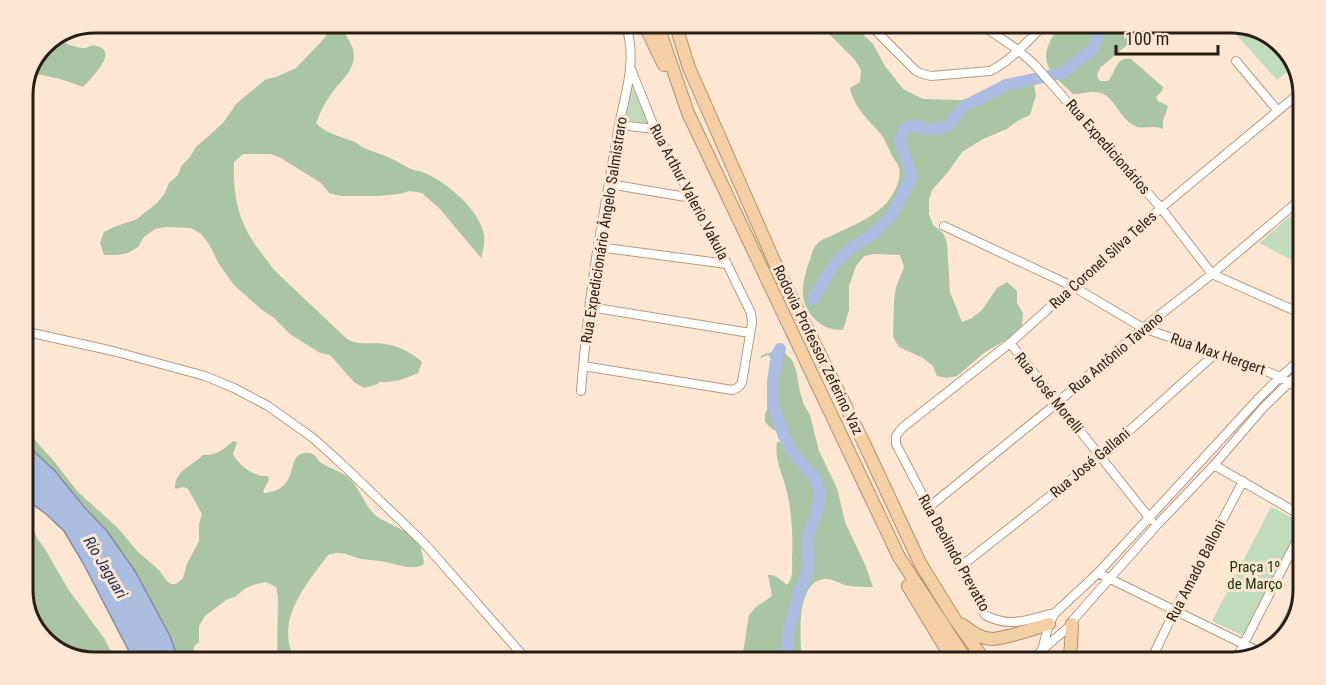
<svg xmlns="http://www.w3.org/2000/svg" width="1326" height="685" font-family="'Roboto Condensed',sans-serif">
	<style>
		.green { fill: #c1dcba }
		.forest { fill: #aac5a4 }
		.water { fill: #abbde0; stroke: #848da3; stroke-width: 1.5 }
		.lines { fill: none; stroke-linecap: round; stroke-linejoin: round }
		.river { stroke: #abbde0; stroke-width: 12 }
		.minor-casing { stroke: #b59a81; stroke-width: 10 }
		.highway-casing { stroke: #ac9171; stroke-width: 14 }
		.minor { stroke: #fff; stroke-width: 8 }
		.highway { stroke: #f3cfa3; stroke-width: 12 }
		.labels { text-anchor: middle; stroke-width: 6; stroke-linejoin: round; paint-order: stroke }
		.street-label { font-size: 15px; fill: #291e15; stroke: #fde6d2 }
		.park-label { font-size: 15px; fill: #123606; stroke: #fde6d2 }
		.water-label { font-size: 16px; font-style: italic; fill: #1b2d5a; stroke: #fde6d2 }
		.rim { fill: none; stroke: #291e15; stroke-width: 3 }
	</style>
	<rect width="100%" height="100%" fill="#fde6d2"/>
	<path class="green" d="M1232,30H1263L1291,55L1295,65L1277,80Z
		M630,82L651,127L622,122Z
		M1302,206L1301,265L1259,243Z
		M1271,507L1297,520V531L1243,636L1212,621Z
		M1296,592V622L1279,641L1273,638Z"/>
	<path class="forest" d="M335,24H339C344,32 350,41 353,49C358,69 341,80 331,94C325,102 320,113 316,123C325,133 339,136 352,141C357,142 360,146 364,148C373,152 382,154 390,158C397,161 404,166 411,169C415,171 420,171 425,173C446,182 480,210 484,235C485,243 483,251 481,258L440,209L422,193L410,191L399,194L377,196H341L329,193L321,183L281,158L271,154H243L234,162C233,196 238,222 259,250C264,257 269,262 273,269L347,339C358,346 371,342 384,344C398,345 412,353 422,362L418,373C401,380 398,382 379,382L378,384L364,388L354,382L330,355L320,353L290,334L274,318L262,310L234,285L219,264L209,244L201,234L191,228L165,227L155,229L144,237L138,247L128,253L118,255H104L100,243L104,232L114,227L137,219L157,203L165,193L169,183L178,175L182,165L190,157L196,147L223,123L237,103L266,79L276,77L296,68L321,42Z
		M822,27L857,28L873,44L885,66L903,89L923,99L961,100L971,98L992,88L1002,80L1014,78L1034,85L1036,95L1030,115L1017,121L1007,129L983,139L962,152L948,172L932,190L929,200V214L933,225L943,233L947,243L950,292L962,322L972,318L982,310L997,288L1007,282L1017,291V303L1023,313L1022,325L1014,335L984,353L957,376L947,378L937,376L933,366L923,358L899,347L893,337L894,301L896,287L904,267L900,255L874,254L864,256L856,266L849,286V310L843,330C828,330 821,326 811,315C798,298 803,281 809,262C811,257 812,250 816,245C820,239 829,237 835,234C862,221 891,211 899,179C902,166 896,163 891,154C888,147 885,139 880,133C868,119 854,108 850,88L860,82L861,70L855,60Z
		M1057,29H1146L1101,67C1098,72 1095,75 1100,81H1108C1116,73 1115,56 1131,59L1163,87L1162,91L1156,97L1158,101L1168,106L1163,121V129C1154,124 1144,130 1135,126C1120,119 1114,97 1101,93C1092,90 1082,94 1073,94C1058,79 1040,68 1048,46C1051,40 1053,34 1057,29Z
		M56,39C65,43 73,47 83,48C89,48 91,44 97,46C120,52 89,80 83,87C65,80 49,75 30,74L44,43Z
		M772,352H784L792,360L796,370L800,392L804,405L810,415L819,451L837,488L845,522L866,567L873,587C864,587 854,587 845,585C839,583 833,579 827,579C795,578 800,639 802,660L742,659L749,615L756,607L772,596L768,575C776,574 781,580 787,585C794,577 792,567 792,558C793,536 792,514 787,492C783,475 774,460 777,442L786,443L789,441C782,433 772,431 765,422V414L772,397L771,359L768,355L760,358L762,355Z
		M23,427L53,460L78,492L117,527L138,552L159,570L166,580L171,584H176L183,578L187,564L199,541V524L202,514L188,489L184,487L175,489C174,471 192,466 203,455C217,456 222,450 233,441L237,442L233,454C240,467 254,477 268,476L269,480L263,491L264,493C302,490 284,455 305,453C316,451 316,461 323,464C331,469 340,471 348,477C359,487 364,504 374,514C383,523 414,533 418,539C421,545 422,555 424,561L423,565C410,571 394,563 380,561C374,560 367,560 361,559C349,556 341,550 328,555C307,584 276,617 293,656H277L278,597L276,587L266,582L256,584L246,588L236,596L226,600L205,616L199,626V642C193,646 193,649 193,656L158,655L23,458Z
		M23,517L33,528L37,538L45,549L68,589L104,638L113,655H63L57,644L49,636L42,623L27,608L23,595Z"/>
	<path class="water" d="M23,441L55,471L85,508L107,531L135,571L170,636L177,656L131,655L83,563L64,531L46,514L23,497Z"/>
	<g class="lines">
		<path class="river" d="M813,299L833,266L848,250L873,234L892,215L912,176L900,141L904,129L913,125L930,130L948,126L963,107L1006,85L1062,73L1093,49L1100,29
			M780,349L777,355L773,382V405L784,436L794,454L815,478L820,492L818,509L807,539L809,569L800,591L789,627L786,660"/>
		<defs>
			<path id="minor" d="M873,28L916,71L923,74L931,76L990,71C1009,62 1025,44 1040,29
				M986,28L1018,50L1034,64L1161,208L1212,274L1300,313
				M1236,61L1278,111
				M619,125L655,129
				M609,184L692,198
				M944,226L1074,287L1143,328L1259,368L1280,377L1299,388
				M598,247L727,264
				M590,307L750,333
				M23,331L113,351L205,376L234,388L268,406L313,438L344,466L424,543L525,658
				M1010,343L1151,520
				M583,366L732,390C737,389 740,387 742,382L752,323L751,313L727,264L655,129L631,69
				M581,391C585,343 590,294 598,246C605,206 612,165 619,125C626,92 637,59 626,26
				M1214,465L1297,513
				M929,507L1057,403L1143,328L1212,274L1302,198
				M960,567L1101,456L1216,353
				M1098,573L1264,654
				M1055,613C1028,619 1011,629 985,615L896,444V436L902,428L1010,343L1161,208L1303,90
				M1042,650L1049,624L1055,613L1098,573L1259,398L1280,377L1300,360
				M1032,661L1042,650L1072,624L1073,620L1157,525L1214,465L1263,408L1299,373
				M1235,661L1297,540
				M1150,662L1175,610L1243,481"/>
			<path id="highway" d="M645,26L664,65
				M658,26L688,113L899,557L967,661
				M676,26L689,68L705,104L778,270L863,441L920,563L954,618L985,661
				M908,586L949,654L951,661
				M963,625C971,632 982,639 993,639C1011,637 1032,629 1049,624
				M1069,661L1071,645L1072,624"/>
		</defs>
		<use href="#minor" class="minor-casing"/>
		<use href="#highway" class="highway-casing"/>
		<use href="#minor" class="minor"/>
		<use href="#highway" class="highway"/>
	</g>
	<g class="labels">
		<g class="street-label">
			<text transform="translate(1108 147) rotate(49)" y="5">Rua Expedicionários</text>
			<text transform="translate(689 192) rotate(62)" y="5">Rua Arthur Valerio Vakula</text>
			<text transform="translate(604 230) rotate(-81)" y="5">Rua Expedicionário Ângelo Salmistraro</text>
			<text transform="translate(1103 260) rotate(-42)" y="5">Rua Coronel Silva Teles</text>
			<text transform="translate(818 350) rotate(64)" y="5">Rodovia Professor Zeferino Vaz</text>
			<text transform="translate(1116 353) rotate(-40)" y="5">Rua Antônio Tavano</text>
			<text transform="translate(1218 354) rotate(19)" y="5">Rua Max Hergert</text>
			<text transform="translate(1049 393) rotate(51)" y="5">Rua José Morelli</text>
			<text transform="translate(1090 463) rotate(-40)" y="5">Rua José Gallani</text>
			<text transform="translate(954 553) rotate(61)" y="5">Rua Deolindo Prevatto</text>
			<text transform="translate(1196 571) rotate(-63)" y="5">Rua Amado Balloni</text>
		</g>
		<g class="park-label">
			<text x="1255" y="572">Praça 1º<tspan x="1255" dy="17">de Março</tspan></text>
		</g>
		<g class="water-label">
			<text transform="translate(106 567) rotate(59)" y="6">Rio Jaguari</text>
		</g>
	</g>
	<path d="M0 0H1326V685H0ZM95 33H1231A62 62 0 0 1 1293 95V590A62 62 0 0 1 1231 652H95A62 62 0 0 1 33 590V95A62 62 0 0 1 95 33Z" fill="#fde6d2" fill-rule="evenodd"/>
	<path class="rim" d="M95 33H1231A62 62 0 0 1 1293 95V590A62 62 0 0 1 1231 652H95A62 62 0 0 1 33 590V95A62 62 0 0 1 95 33Z"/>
	<path d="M1116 45v9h102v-9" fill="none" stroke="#291e15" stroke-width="3"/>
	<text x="1125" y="45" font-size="18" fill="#291e15" stroke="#fde6d2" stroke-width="4.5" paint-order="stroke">100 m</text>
</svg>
